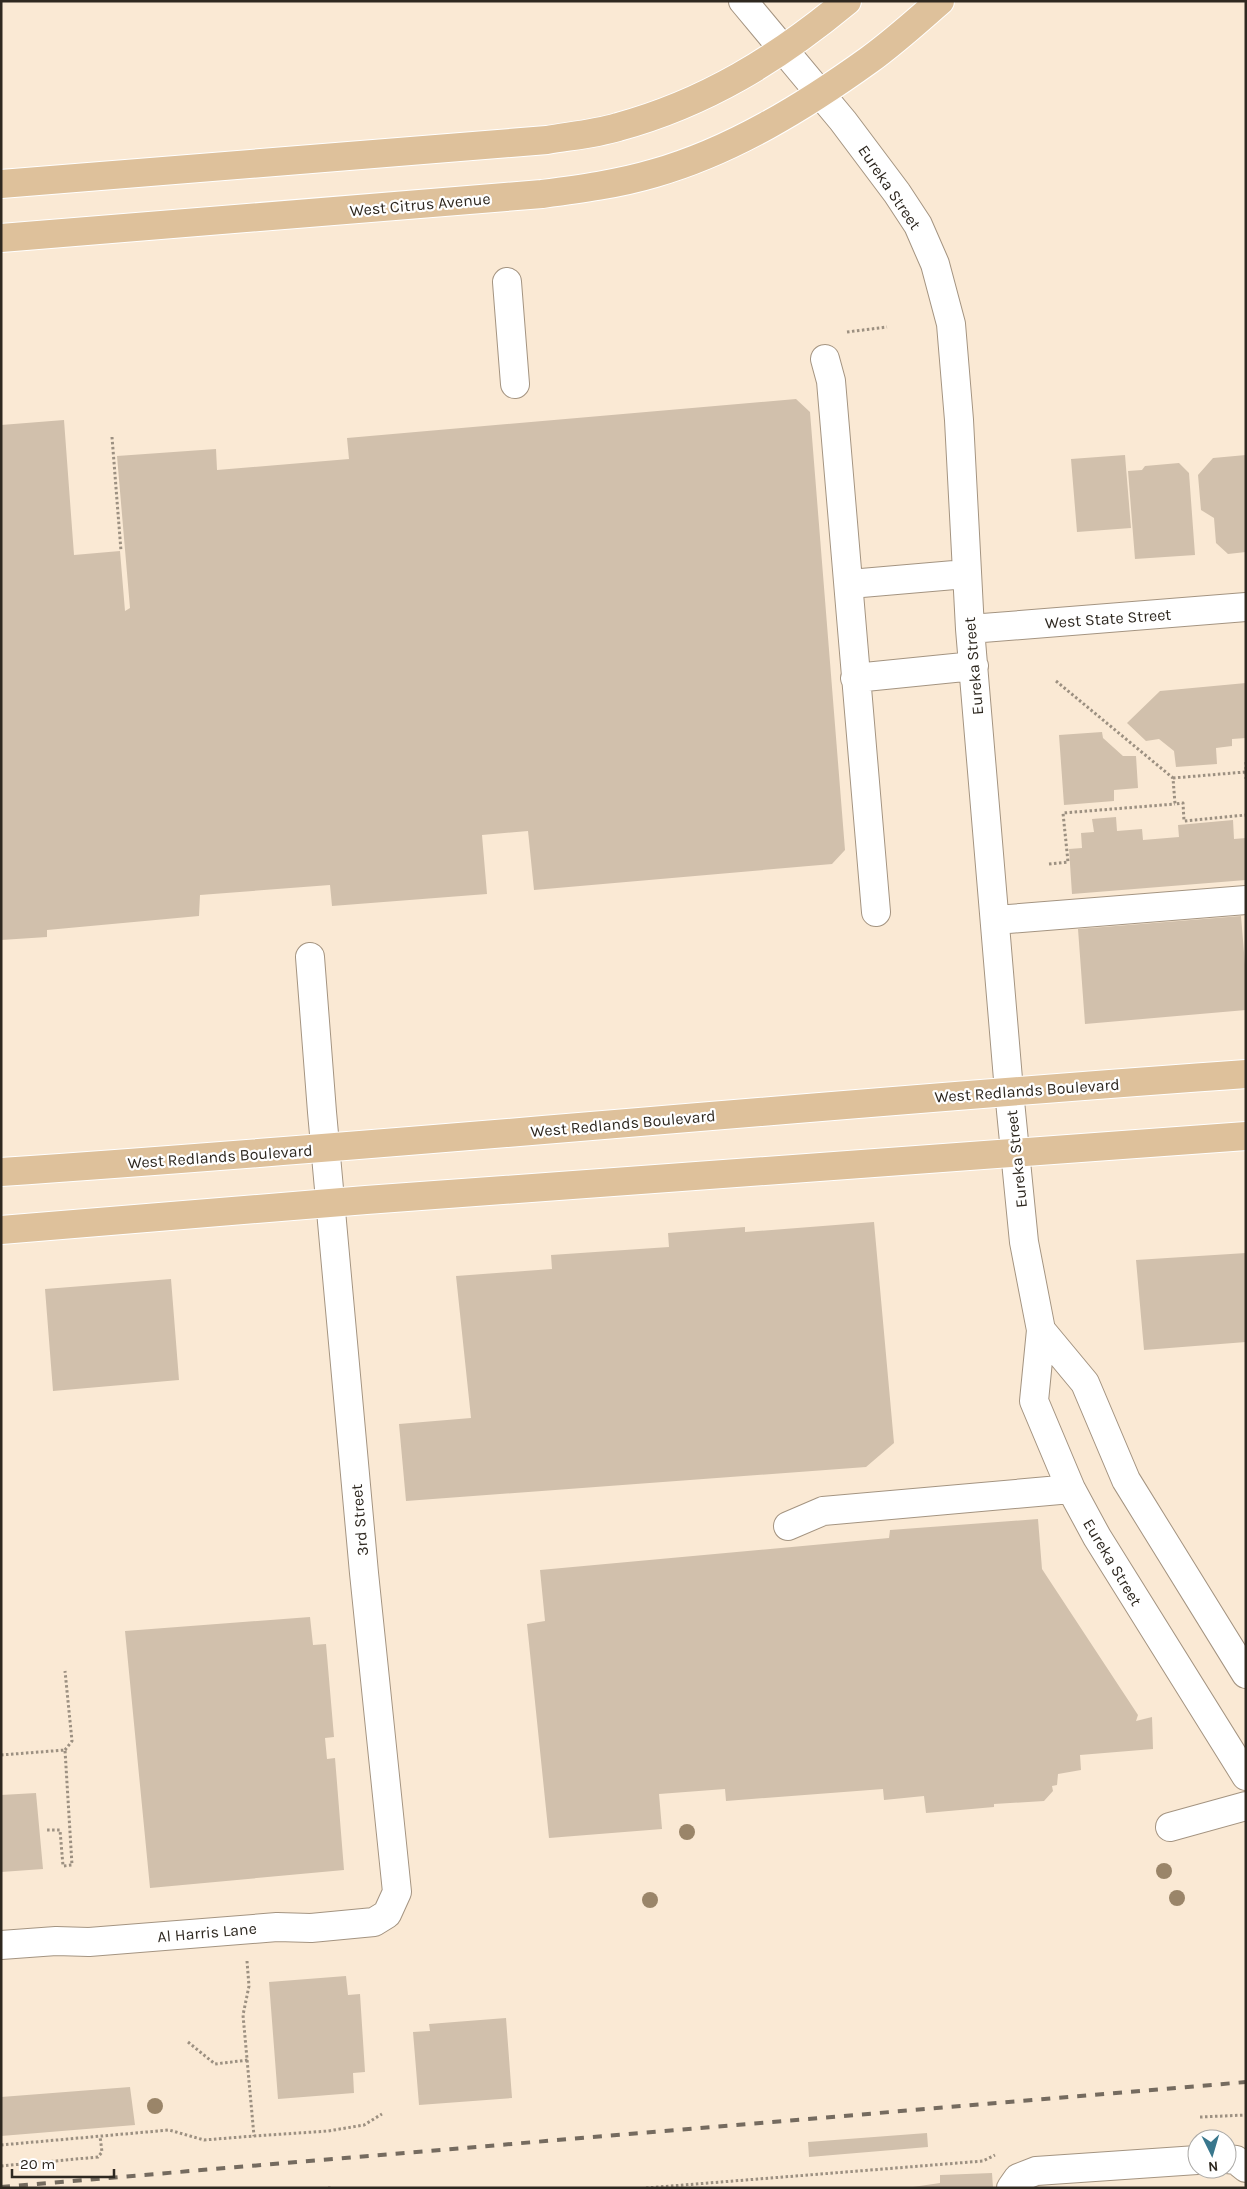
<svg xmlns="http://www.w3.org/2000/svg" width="1247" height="2189" font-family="Karla,sans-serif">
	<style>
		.building { fill: #d1c0ac }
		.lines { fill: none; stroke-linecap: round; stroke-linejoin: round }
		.minor-casing { stroke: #a49481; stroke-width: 30 }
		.major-casing { stroke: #fff; stroke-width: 30 }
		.path { stroke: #9c9081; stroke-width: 3; stroke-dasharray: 2.5 2.5; stroke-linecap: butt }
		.minor { stroke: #fff; stroke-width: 28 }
		.major { stroke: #dec19b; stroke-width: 28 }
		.rail { stroke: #756b5f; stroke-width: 4; stroke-dasharray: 9 9; stroke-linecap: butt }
		.tree { fill: #9a8569 }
		.labels { text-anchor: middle; stroke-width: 4.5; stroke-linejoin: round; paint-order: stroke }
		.street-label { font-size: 16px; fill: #2e2820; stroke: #fff }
	</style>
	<rect width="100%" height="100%" fill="#fae9d4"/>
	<path class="building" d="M796,399L810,412L845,850L832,864L534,890L528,831L482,835L487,894L332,906L330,885L200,895L199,916L47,930V937L1,940V425L64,420L74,555L120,551L125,611L130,608L117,456L216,449L217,470L349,459L347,438Z
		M1125,455L1131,528L1077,532L1071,459Z
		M1246,455V552L1228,554L1216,543L1214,518L1201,510L1198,475L1213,458Z
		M1179,463L1189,473L1195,555L1135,559L1128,471L1142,470L1145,466Z
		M1246,683V738L1232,739V746L1216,748L1217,764L1176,767L1174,751L1159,739L1146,741L1127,723L1160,691Z
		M1102,732L1103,738L1123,756H1136L1138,788L1114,790V801L1064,805L1059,735Z
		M1116,817L1117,831L1142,829L1143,840L1179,837L1178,825L1233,820L1234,839L1246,838V880L1072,894L1069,849L1082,848L1081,833L1094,832L1092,819Z
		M1241,916L1246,977V1010L1085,1024L1078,929Z
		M874,1222L894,1443L866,1467L406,1501L399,1424L471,1418L456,1276L552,1269L551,1255L669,1247L668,1233L745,1227V1232Z
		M1246,1253V1342L1144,1350L1136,1260Z
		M171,1279L179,1380L53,1391L45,1289Z
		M1038,1519L1042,1569L1138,1715L1136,1721L1152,1717L1153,1749L1080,1755L1081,1770L1058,1774L1057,1785L1052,1786L1053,1791L1044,1801L994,1804V1807L926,1813L924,1796L884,1800L883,1789L726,1801L725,1789L659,1794L662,1829L549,1838L527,1624L545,1621L540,1570L889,1538L890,1530Z
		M310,1617L313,1645L326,1644L334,1737L325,1738L327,1759L335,1758L344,1870L150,1888L125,1631Z
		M36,1793L43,1869L1,1872V1795Z
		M346,1976L348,1995L360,1994L365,2072L353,2073L354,2093L278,2099L269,1982Z
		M506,2018L512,2098L419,2105L413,2032L430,2031L429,2024Z
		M130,2087L135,2125L1,2136V2097Z
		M927,2133L928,2147L809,2157L808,2142Z
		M992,2173L993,2188H906L940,2183V2175Z"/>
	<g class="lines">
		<defs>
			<path id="minor" d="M743,1L843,121L897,193L918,225L935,264L951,324L959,420L970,629L1009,1091L1024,1242L1041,1330L1034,1401L1071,1489L1097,1537L1246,1776
				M507,282L515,384
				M825,359L831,381C847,558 860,735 876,912
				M850,584L966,574
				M970,629L1246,607
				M855,678L974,666
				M996,920L1246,900
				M1041,1330L1085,1383L1126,1480L1246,1674
				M788,1526L823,1511L1071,1489
				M1170,1827L1246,1806
				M1,1945L56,1941L89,1942L277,1927L311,1928L374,1922L387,1914L397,1892L364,1573L322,1112L310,957
				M1227,2159L1236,2160L1246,2168
				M1011,2188L1018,2178L1036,2171L1197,2160"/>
			<path id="major" d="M1,184L547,140C570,136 595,134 618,127C706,103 777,59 847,1
				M1,238L542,194C580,189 618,184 655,173C732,151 805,106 869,60C894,42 917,21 940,1
				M1,1172C416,1144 831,1103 1246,1074
				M1,1230L366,1200L1246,1136"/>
		</defs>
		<use href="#minor" class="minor-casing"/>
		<use href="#major" class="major-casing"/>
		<path class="path" d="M847,332L887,327
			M112,437L121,551
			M1056,681L1173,778L1175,804L1183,803L1184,821L1246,815
			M1246,762V779
			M1173,778L1245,772
			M1049,864L1068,862L1063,813L1175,804
			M65,1750L72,1741L65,1671
			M1,1755L65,1750L72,1865L63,1866L60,1830H47
			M247,1961L249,1986L243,2015L254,2136
			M188,2042L215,2064L248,2060
			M1200,2117L1246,2115
			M1,2145L169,2130L204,2140L254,2136L328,2131L364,2125L382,2114
			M1,2166L98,2157L102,2152L100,2136
			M328,2188H333
			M646,2188L983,2161L995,2155"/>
		<use href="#minor" class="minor"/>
		<use href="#major" class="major"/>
		<path class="rail" d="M1,2187L1246,2082"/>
	</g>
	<g class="tree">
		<circle cx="687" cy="1832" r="8"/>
		<circle cx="1164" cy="1871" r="8"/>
		<circle cx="1177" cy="1898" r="8"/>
		<circle cx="650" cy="1900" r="8"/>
		<circle cx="155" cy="2106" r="8"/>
	</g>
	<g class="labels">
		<g class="street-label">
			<text transform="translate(890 187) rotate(56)" y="6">Eureka Street</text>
			<text transform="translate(420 204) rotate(-5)" y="6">West Citrus Avenue</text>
			<text transform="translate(1108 618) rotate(-4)" y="6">West State Street</text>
			<text transform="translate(973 666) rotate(-95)" y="6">Eureka Street</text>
			<text transform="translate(1027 1090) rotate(-4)" y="6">West Redlands Boulevard</text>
			<text transform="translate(623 1123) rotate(-5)" y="6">West Redlands Boulevard</text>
			<text transform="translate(220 1156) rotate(-4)" y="6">West Redlands Boulevard</text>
			<text transform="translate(1016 1159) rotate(-96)" y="6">Eureka Street</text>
			<text transform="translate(359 1520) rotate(-95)" y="6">3rd Street</text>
			<text transform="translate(1113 1562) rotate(59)" y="6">Eureka Street</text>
			<text transform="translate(207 1932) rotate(-5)" y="6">Al Harris Lane</text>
		</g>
	</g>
	<rect width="1247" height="2189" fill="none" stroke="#2e2820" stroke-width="5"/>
	<g transform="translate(1212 2154) rotate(175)"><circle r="24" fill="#ffffff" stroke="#aba9a6"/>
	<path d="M0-4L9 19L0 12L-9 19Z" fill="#39778d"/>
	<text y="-8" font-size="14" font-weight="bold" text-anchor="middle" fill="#2e2820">N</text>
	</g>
	<path d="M12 2169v8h102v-8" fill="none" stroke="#2e2820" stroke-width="2.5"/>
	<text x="20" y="2169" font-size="15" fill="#2e2820" stroke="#ffffff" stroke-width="4" paint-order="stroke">20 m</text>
</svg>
